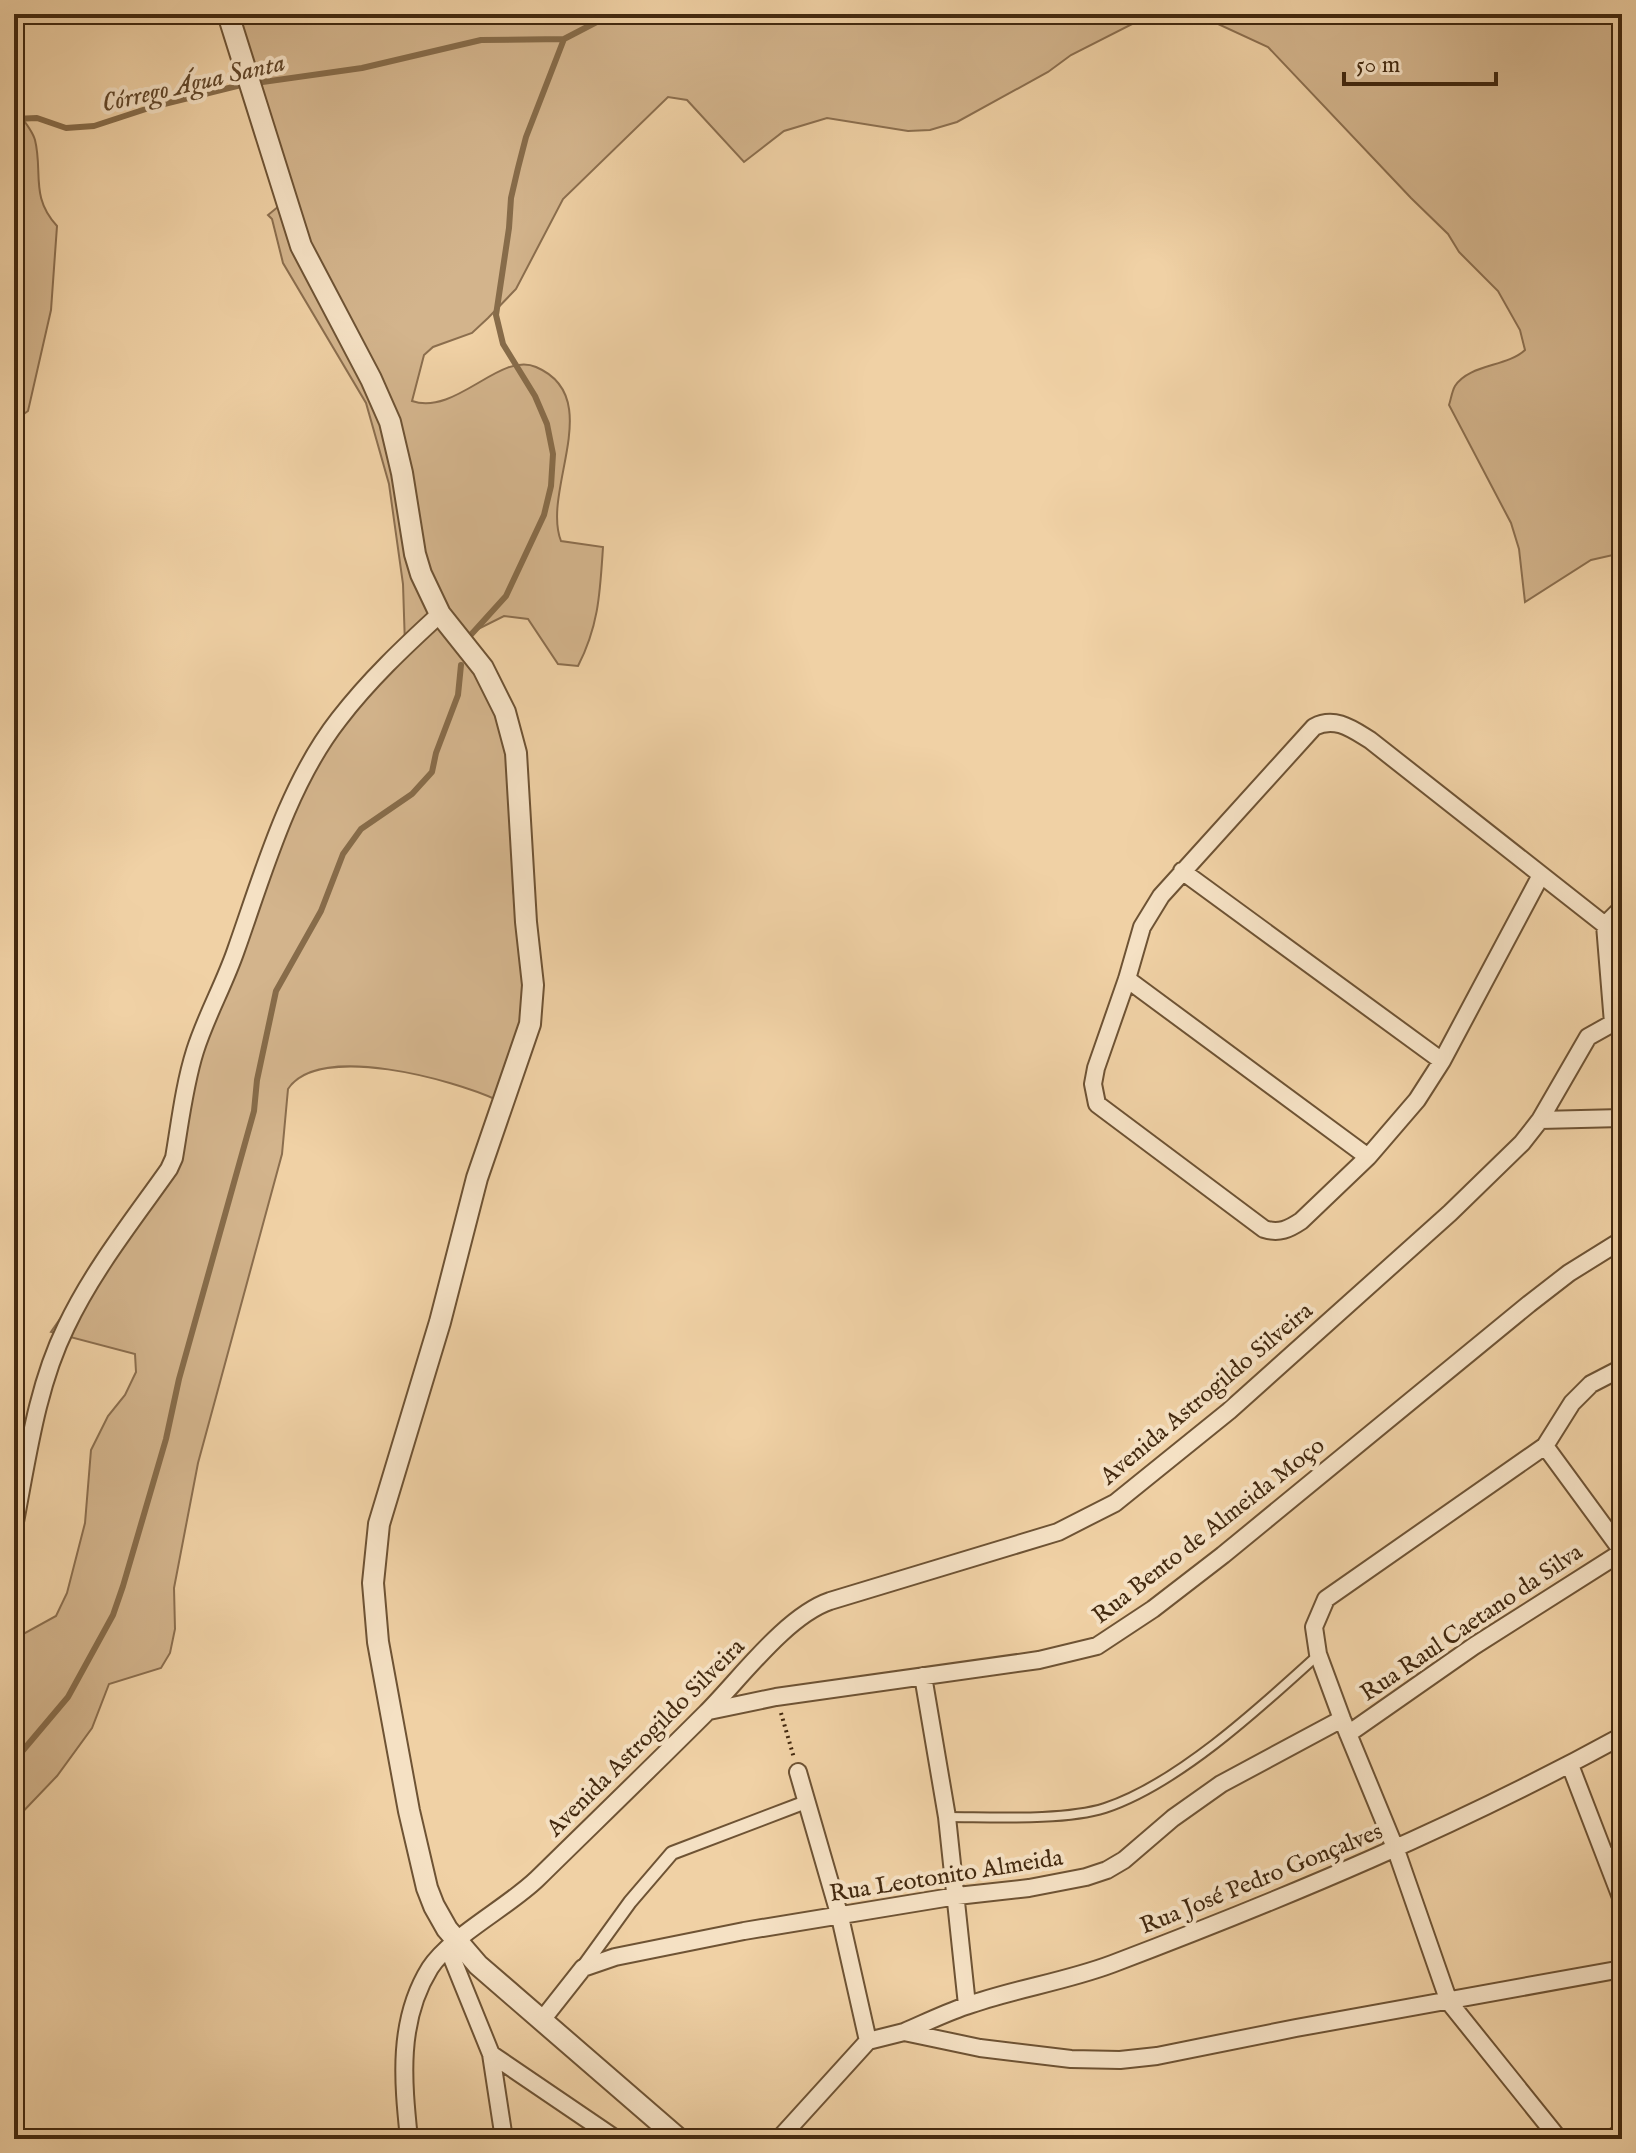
<svg xmlns="http://www.w3.org/2000/svg" width="1636" height="2153" font-family="'IM FELL English',serif">
	<style>
		.green { fill: #d3b48c; stroke: #8b6e4e; stroke-width: 2 }
		.lines { fill: none; stroke-linecap: round; stroke-linejoin: round }
		.stream { stroke: #876c4a; stroke-width: 6 }
		.service-casing { stroke: #6e5334; stroke-width: 12 }
		.pedestrian-casing { stroke: #6e5334; stroke-width: 16 }
		.minor-casing { stroke: #6e5334; stroke-width: 20 }
		.tertiary-casing { stroke: #6e5334; stroke-width: 24 }
		.path { stroke: #43290f; stroke-width: 4; stroke-dasharray: 2 4; stroke-linecap: butt }
		.service { stroke: #f5e1c4; stroke-width: 8 }
		.pedestrian { stroke: #f5e1c4; stroke-width: 12 }
		.minor { stroke: #f5e1c4; stroke-width: 16 }
		.tertiary { stroke: #f5e1c4; stroke-width: 20 }
		.labels { text-anchor: middle; stroke-width: 8; stroke-linejoin: round; paint-order: stroke }
		.street-label { font-size: 24px; fill: #43290f; stroke: #f5e1c4 }
		.water-label { font-size: 26px; font-style: italic; fill: #604528; stroke: #f5e1c4 }
	</style>
	<rect width="100%" height="100%" fill="#f0d1a5"/>
	<filter id="stains"><feTurbulence type="fractalNoise" baseFrequency=".0025" numOctaves="4"/><feColorMatrix values="0 0 0 0 .2 0 0 0 0 .09 0 0 0 0 .02 0 0 0 .5 -.17"/></filter>
	<radialGradient id="worn" r=".72"><stop offset=".6" stop-color="#630" stop-opacity="0"/><stop offset="1" stop-color="#630" stop-opacity=".3"/></radialGradient>
	<path class="green" d="M236,14H1622V553L1591,560L1525,602L1519,549L1511,523L1449,405C1451,399 1452,391 1455,386C1469,364 1507,367 1525,350L1520,330L1498,291L1459,252L1448,234L1411,198L1268,47L1216,23L1136,22L1071,55L1048,72L957,122L930,130L908,131L827,118L784,131L744,162L687,100L668,97L563,199L516,289L488,318L472,333L433,347L424,355L412,401C456,416 500,351 536,367C607,397 541,490 561,541L603,547C600,592 599,625 578,666L558,664L528,619L504,616L460,638L511,729L513,891L526,941L530,990L497,1100C454,1080 319,1042 288,1089L282,1154L198,1463L174,1588L175,1629L170,1653L161,1668L109,1684L92,1728L57,1776L14,1821V1639L56,1616L67,1593L85,1523L91,1450L108,1416L125,1395L136,1372L135,1354L51,1332L174,1155L205,1041L277,840L345,713L405,646L403,584L389,484L366,403L283,263L272,219L268,215L290,197Z
		M14,108C21,117 32,129 35,140C43,172 30,197 57,226L51,310L28,411L14,421Z"/>
	<g class="lines">
		<path class="stream" d="M1609,14L1622,29
			M14,119L37,118L66,128L94,126L152,107L241,85L362,68L481,40L564,39L612,14
			M468,638L506,596L544,515L551,486L553,454L547,424L535,396L503,344L496,315L509,228L511,198L518,168L526,137L564,39
			M14,1761L68,1697L113,1615L123,1586L166,1439L179,1379L254,1111L257,1080L276,991L321,911L343,854L361,829L412,794L432,772L436,753L458,695L461,665"/>
		<defs>
			<path id="service" d="M947,1817C991,1817 1064,1821 1105,1808C1178,1784 1262,1706 1318,1655"/>
			<path id="pedestrian" d="M583,1967L630,1902L672,1853L806,1802"/>
			<path id="minor" d="M1182,871L1442,1061
				M1541,875L1442,1061L1417,1100L1368,1157L1301,1221C1289,1229 1279,1234 1264,1229L1097,1104L1093,1084L1096,1068L1127,979L1142,927L1161,896L1314,727C1335,716 1352,729 1370,740L1605,925
				M1127,979L1368,1157
				M1613,1023L1605,925L1622,908
				M1540,1120L1622,1118
				M1545,1446L1622,1551
				M14,1527C27,1461 36,1388 66,1327C93,1270 133,1220 169,1169L174,1158C180,1123 184,1086 195,1051C206,1016 224,985 236,950C263,874 288,784 339,719C369,680 404,647 440,614
				M923,1676L947,1817L967,2005
				M709,1711L776,1697L1039,1660L1097,1646L1153,1609L1223,1555L1529,1304L1569,1273L1622,1240
				M1348,1734L1474,1646L1622,1552
				M1570,1765L1622,1900
				M798,1772L840,1917L868,2041
				M1607,1859L1622,1851
				M448,1948L491,2054L504,2139
				M542,2020L583,1968L615,1957L744,1931L957,1896L1029,1888L1086,1877L1107,1870L1124,1860L1173,1818L1221,1784L1342,1719
				M904,2032C925,2023 945,2013 966,2006C1013,1989 1064,1982 1112,1964C1286,1898 1458,1826 1622,1736
				M491,2054L616,2139
				M409,2139C403,2081 397,2021 430,1968C450,1937 508,1907 537,1879C593,1824 650,1769 706,1713C740,1679 786,1616 830,1601L1058,1532L1115,1503L1229,1411L1450,1213L1522,1143L1540,1120L1588,1037L1613,1023H1622
				M779,2139L868,2041L904,2032L980,2048L1071,2059L1120,2060L1157,2056L1296,2028L1622,1969
				M1559,2139L1449,2002L1396,1850L1342,1719L1318,1654L1314,1627L1326,1599L1545,1446L1572,1403L1591,1384L1622,1368
				M1611,2139L1622,2132"/>
			<path id="tertiary" d="M228,14L301,246L371,379L390,422L402,473L415,554L421,574L440,614L483,668L505,712L516,753L526,922L533,985L530,1024L477,1178L440,1322L379,1524L373,1583L378,1642L409,1811L427,1888L434,1906L447,1929L478,1965L679,2139"/>
		</defs>
		<use href="#service" class="service-casing"/>
		<use href="#pedestrian" class="pedestrian-casing"/>
		<use href="#minor" class="minor-casing"/>
		<use href="#tertiary" class="tertiary-casing"/>
		<path class="path" d="M781,1713L794,1758"/>
		<use href="#service" class="service"/>
		<use href="#pedestrian" class="pedestrian"/>
		<use href="#minor" class="minor"/>
		<use href="#tertiary" class="tertiary"/>
	</g>
	<g class="labels">
		<g class="street-label">
			<text transform="translate(1206 1393) rotate(-40)" y="8">Avenida Astrogildo Silveira</text>
			<text transform="translate(1208 1530) rotate(-38)" y="8">Rua Bento de Almeida Moço</text>
			<text transform="translate(1471 1622) rotate(-34)" y="8">Rua Raul Caetano da Silva</text>
			<text transform="translate(645 1737) rotate(-45)" y="8">Avenida Astrogildo Silveira</text>
			<text transform="translate(946 1875) rotate(-9)" y="8">Rua Leotonito Almeida</text>
			<text transform="translate(1261 1878) rotate(-22)" y="8">Rua José Pedro Gonçalves</text>
		</g>
		<g class="water-label">
			<text transform="translate(193 82) rotate(-13)" y="9">Córrego Água Santa</text>
		</g>
	</g>
	<rect width="1636" height="2153" fill="none" stroke="#f0d1a5" stroke-width="48"/>
	<rect x="16" y="16" width="1604" height="2121" fill="none" stroke="#43290f" stroke-width="4"/>
	<rect x="24" y="24" width="1588" height="2105" fill="none" stroke="#43290f" stroke-width="2"/>
	<path d="M1344 72v12h152v-12" fill="none" stroke="#43290f" stroke-width="4"/>
	<text x="1356" y="72" font-size="24" fill="#43290f" stroke="#f5e1c4" stroke-width="6" paint-order="stroke">50 m</text>
	<rect width="100%" height="100%" filter="url(#stains)"/>
	<rect width="100%" height="100%" fill="url(#worn)"/>
</svg>
